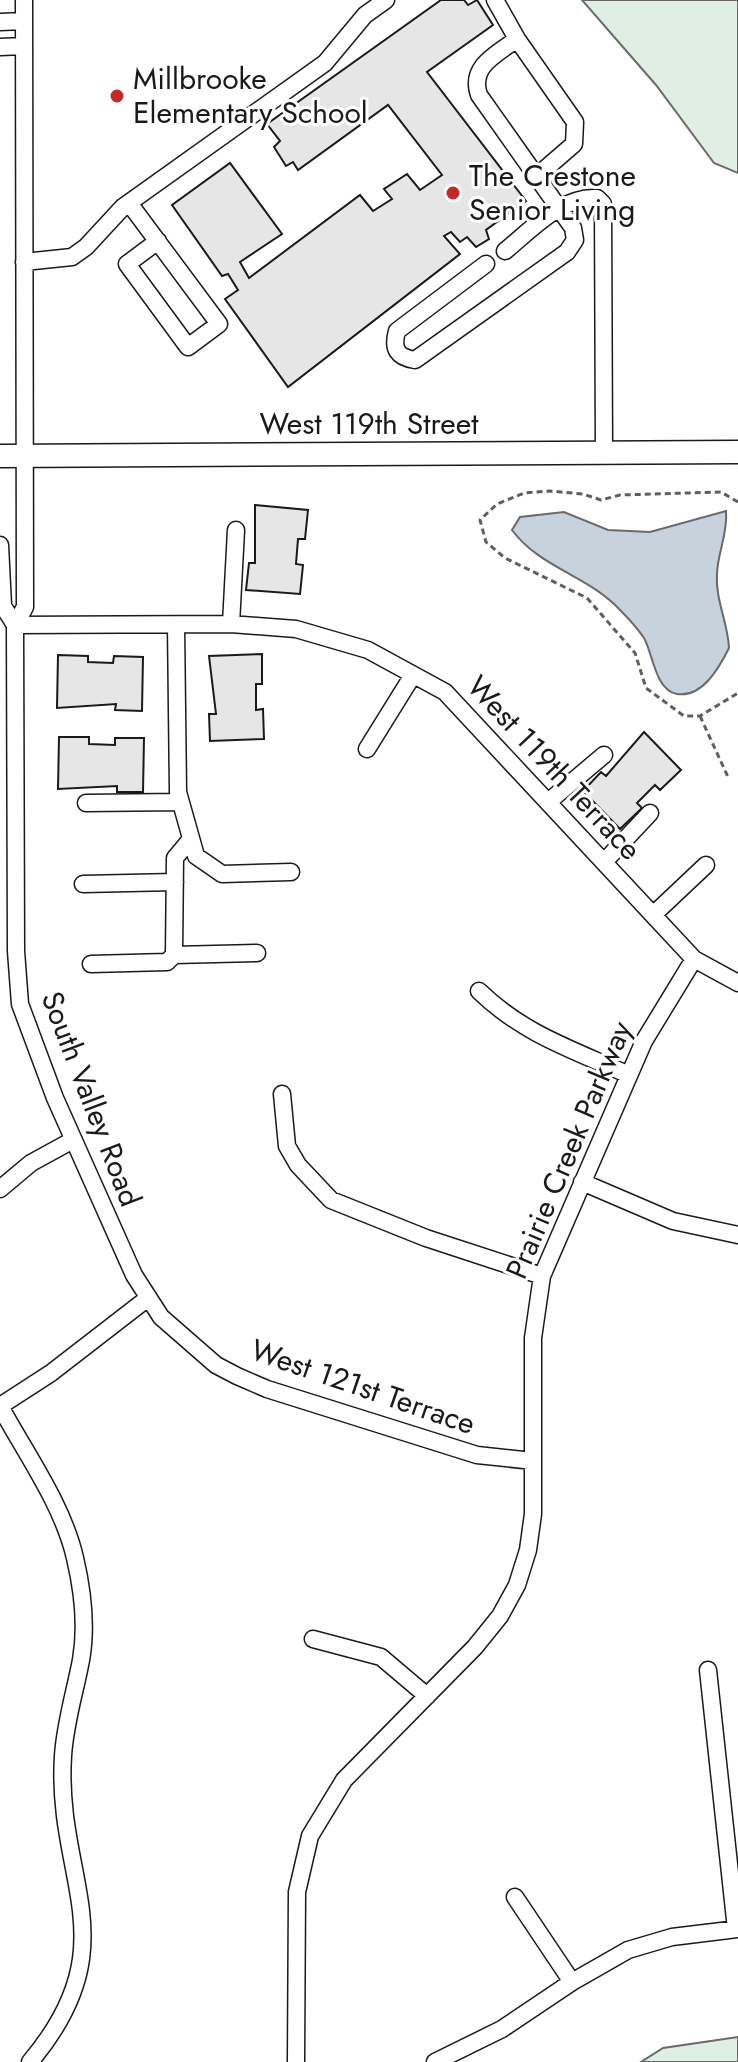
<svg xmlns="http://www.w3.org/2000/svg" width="738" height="2062" font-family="Jost,sans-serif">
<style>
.green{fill:#e0efe3;stroke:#6a6a6a;stroke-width:2}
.water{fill:#c6d2dc;stroke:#6a6a6a;stroke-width:2}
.building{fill:#e6e6e6;stroke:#1a1a1a;stroke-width:2}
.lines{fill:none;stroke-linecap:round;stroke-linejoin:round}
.minor-casing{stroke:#1a1a1a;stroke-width:19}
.major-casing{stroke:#1a1a1a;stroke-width:25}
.path{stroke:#5f5f5f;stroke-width:3;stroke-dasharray:6 4;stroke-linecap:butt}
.minor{stroke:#fff;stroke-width:16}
.major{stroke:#fff;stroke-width:22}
.poi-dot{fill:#c62828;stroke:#fff;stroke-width:3}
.labels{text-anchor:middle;stroke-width:6;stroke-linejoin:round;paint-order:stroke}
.poi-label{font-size:30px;fill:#1a1a1a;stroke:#fff;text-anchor:start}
.street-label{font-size:30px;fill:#1a1a1a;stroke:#fff}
</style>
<rect width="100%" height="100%" fill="#fff"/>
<!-- green -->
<path class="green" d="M 582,0 L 738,0 L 738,173 L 714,163 L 656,85 Z
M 738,2037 L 738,2062 L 641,2062 L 663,2048 Z"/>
<!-- water -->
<path class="water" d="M 726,511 C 728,533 718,552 717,573 C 715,600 728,622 729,648 C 720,666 703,698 677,694 C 655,690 653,654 644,638 C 638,629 628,618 620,610 C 589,576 540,568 512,530 L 520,517 L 564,512 L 608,530 L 650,532 Z"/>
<!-- building -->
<path class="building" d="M 441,0 L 464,0 L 468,5 L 477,0 L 493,25 L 427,72 L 526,201 L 486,230 L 489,239 L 476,247 L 467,237 L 460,242 L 451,232 L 444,236 L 460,254 L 288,387 L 225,299 L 238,290 L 228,274 L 222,276 L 172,205 L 230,163 L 282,234 L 240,262 L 249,278 L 360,195 L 373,211 L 392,199 L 384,189 L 407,174 L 420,190 L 442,175 L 388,105 L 298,170 L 293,162 L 286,166 L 274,147 L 280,141 L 267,124 Z
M 255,505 L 308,510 L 305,539 L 298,539 L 296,564 L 303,565 L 300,594 L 246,590 L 249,563 L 255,563 Z
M 262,654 L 262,684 L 256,684 L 256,710 L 263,709 L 264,739 L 210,741 L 209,714 L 216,714 L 209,656 Z
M 58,655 L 88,656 L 88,662 L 113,663 L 114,656 L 143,657 L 142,711 L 115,710 L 116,704 L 57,708 Z
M 644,732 L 681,770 L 660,790 L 655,785 L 637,803 L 642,808 L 620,829 L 583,791 L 601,772 L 606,776 Z
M 59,737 L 89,737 L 89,744 L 115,745 L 115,738 L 144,738 L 143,792 L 117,792 L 117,786 L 58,789 Z"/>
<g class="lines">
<!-- minor casing -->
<g class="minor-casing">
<path id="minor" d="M 24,0 L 25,607 L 15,625 L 16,951 L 20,1004 L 55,1098 L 134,1275 L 161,1317 L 216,1365 L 237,1376 L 267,1389 L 477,1455 L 533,1461
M 495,0 L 517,39
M 0,22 L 24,21
M 0,47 L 24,46
M 129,203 L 219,324 L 188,347 L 127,264 L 158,241
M 505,251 C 531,230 561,196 597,198 L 603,204 L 604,453
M 24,262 L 72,257 L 86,247 L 123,207 L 325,63 L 365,15 L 386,0
M 486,264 L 397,331 C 392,349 397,357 415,360 L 567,252 L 575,240 L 573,228 L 479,95 C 469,66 497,54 517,39 L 575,122 L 574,144 L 537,176
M 0,545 L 3,606 L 15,625
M 231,624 L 236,530
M 15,625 L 231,624 L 296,629 L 368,650 L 445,692 L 694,959 L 738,983
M 176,625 L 178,792 L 196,856 L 222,874 L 291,872
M 367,749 L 413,675
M 548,802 L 604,755
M 86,803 L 180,802
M 604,862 L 650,813
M 83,884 L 175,882
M 653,915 L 706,865
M 174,955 L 175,858 L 190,840
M 91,964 L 167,962 L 174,955 L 257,953
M 479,991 C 523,1034 574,1050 629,1075
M 282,1094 L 287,1146 L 298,1165 L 331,1200 L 426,1238 L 542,1276
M 582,1182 L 673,1221 L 738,1235
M 0,1189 L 31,1163 L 73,1140
M 0,1406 C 26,1454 63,1505 75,1558 C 83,1592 87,1626 81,1660 C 75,1692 65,1723 63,1756 C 55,1880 130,1943 30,2062
M 0,1406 L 51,1373 L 148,1298
M 313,1639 L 381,1657 L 427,1696
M 708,1670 L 736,1929
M 515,1897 L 572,1982
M 296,2062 L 297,1892 L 310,1836 L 344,1780 L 475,1647 L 500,1616 L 517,1585 L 528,1550 L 533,1514 L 533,1338 L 542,1276 L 644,1041 L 694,959
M 435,2062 L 502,2029 L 572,1982 L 628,1950 L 672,1937 L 738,1929"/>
</g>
<!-- major casing -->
<g class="major-casing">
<path id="major" d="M 0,456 L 738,452"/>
</g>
<!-- path -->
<path class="path" d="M 738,502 L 721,492 L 620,495 L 601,500 L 583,494 L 550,491 L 524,493 L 497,504 L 480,520 L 486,542 L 505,558 L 587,598 L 635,653 L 646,688 L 684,716 L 700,716 L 738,693
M 700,716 L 728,777"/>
<!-- minor -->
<use href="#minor" class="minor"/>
<!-- major -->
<use href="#major" class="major"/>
</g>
<!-- markers -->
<g class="poi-dot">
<circle cx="117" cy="96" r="8"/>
<circle cx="453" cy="193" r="8"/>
</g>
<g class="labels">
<!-- poi labels -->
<g class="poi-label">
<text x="133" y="89">Millbrooke<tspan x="133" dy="34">Elementary School</tspan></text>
<text x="469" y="186">The Crestone<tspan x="469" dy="34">Senior Living</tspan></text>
</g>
<!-- street labels -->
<g class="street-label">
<text x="369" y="434">West 119th Street</text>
<text transform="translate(554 768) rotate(47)" y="10">West 119th Terrace</text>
<text transform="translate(91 1099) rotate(69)" y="10">South Valley Road</text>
<text transform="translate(569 1150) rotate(-67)" y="10">Prairie Creek Parkway</text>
<text transform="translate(363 1387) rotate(19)" y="10">West 121st Terrace</text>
</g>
</g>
</svg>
